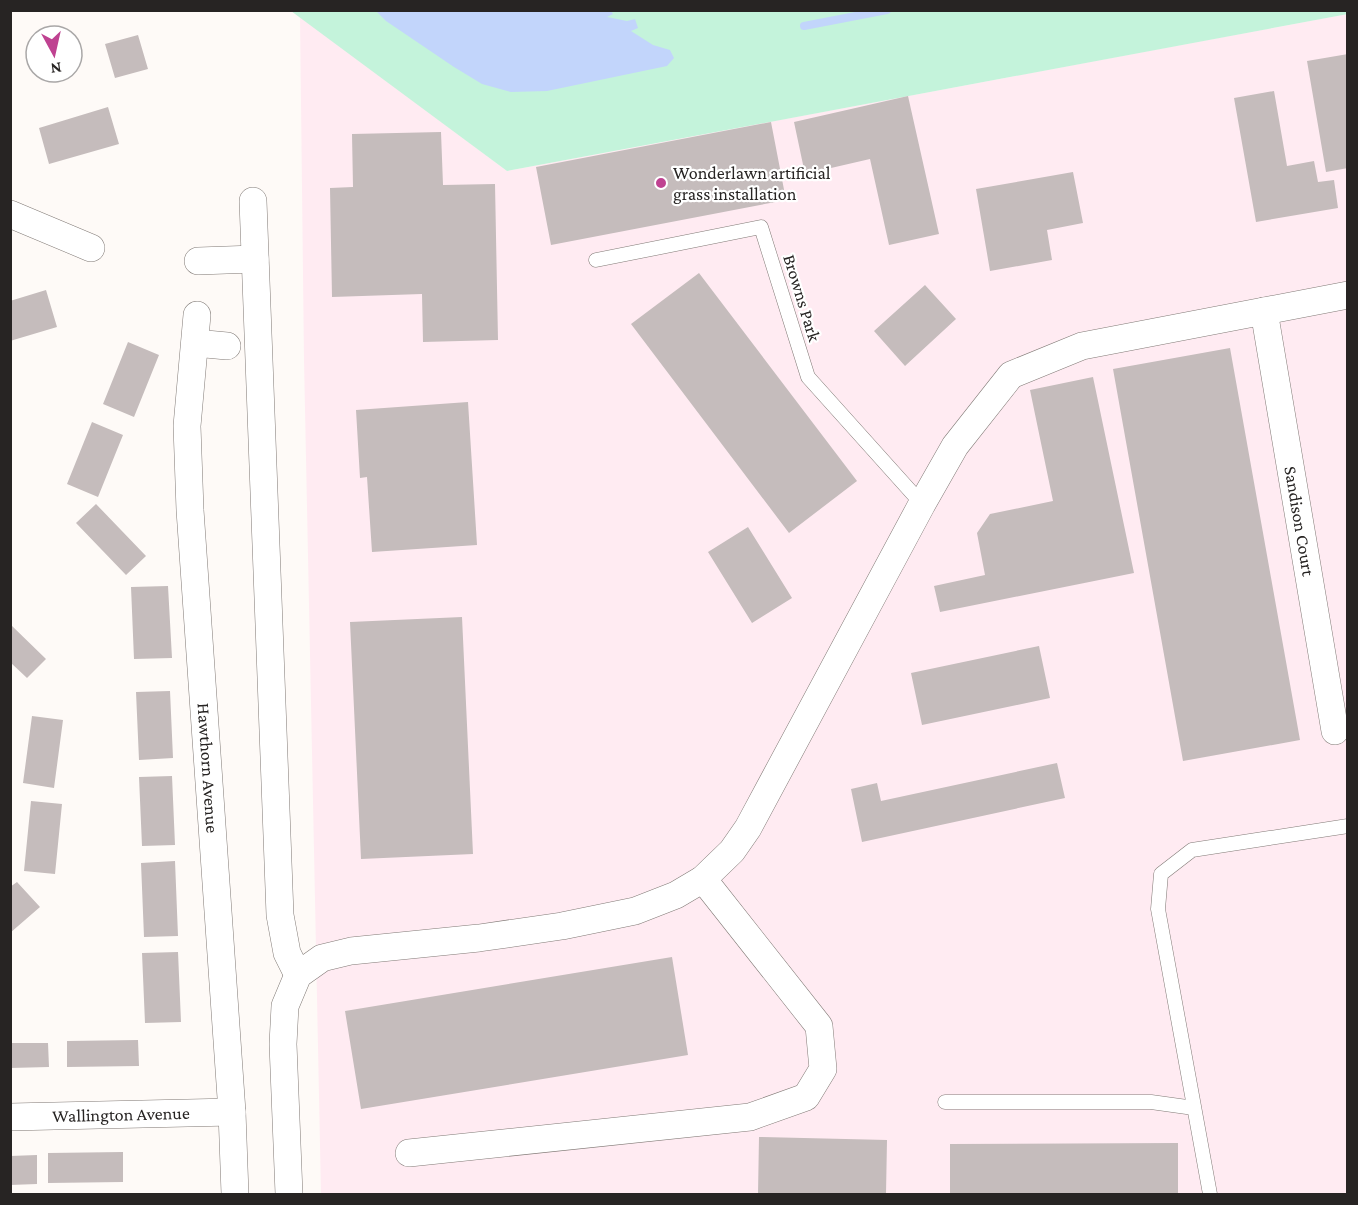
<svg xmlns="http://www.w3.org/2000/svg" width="1358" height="1205" font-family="'Crimson Pro',serif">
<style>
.industrial{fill:#ffebf2}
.green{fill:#c4f3db}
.water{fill:#c2d5fb}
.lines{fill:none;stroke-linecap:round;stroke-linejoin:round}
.stream{stroke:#c2d5fb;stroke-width:8}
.building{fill:#c5bcbc}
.lane-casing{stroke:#817a76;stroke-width:15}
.street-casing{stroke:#817a76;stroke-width:28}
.lane{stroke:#fff;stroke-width:14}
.street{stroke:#fff;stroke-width:27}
.poi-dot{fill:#bf4291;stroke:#fff;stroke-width:2}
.labels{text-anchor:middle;stroke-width:4.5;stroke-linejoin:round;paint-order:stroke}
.poi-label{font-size:18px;fill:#272423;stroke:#fff;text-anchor:start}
.street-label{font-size:18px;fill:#272423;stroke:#fff}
</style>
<rect width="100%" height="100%" fill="#fefaf7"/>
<!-- industrial -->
<path class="industrial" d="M 1347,14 L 1347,1194 L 321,1194 L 304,360 L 300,16 L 507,171 Z"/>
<!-- green -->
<path class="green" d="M 1347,10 L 1348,14 L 507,171 L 291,11 Z"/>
<!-- water -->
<path class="water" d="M 376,11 L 611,11 L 613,14 L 607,17 L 627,21 L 635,19 L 638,28 L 631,31 L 653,45 L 670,50 L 674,58 L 667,66 L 547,91 L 511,92 L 482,84 L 454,67 L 386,21 Z"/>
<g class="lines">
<!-- stream -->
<path class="stream" d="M 804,26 L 887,10"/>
</g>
<!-- building -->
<path class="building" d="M 138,35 L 148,69 L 115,78 L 105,44 Z
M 1348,54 L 1348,168 L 1326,172 L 1307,61 Z
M 1274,91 L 1287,166 L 1314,161 L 1318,182 L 1334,180 L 1338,208 L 1256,222 L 1234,98 Z
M 908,96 L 939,234 L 889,245 L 870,159 L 805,174 L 794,122 Z
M 108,107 L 119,144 L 49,164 L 39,128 Z
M 771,122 L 786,200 L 551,245 L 536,167 Z
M 441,132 L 443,185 L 495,184 L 498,340 L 423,342 L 422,294 L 332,297 L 330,188 L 353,187 L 352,134 Z
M 1073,172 L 1083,223 L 1047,230 L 1052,260 L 990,271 L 976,189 Z
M 699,273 L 857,481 L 789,533 L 631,324 Z
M 925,285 L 956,319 L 905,366 L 874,331 Z
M 46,290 L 57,327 L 10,341 L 10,301 Z
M 128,342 L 159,355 L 134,417 L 103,404 Z
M 1230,348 L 1300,740 L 1183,761 L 1113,369 Z
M 1093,377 L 1134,573 L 940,612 L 934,586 L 985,575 L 977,533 L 990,514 L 1053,501 L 1030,390 Z
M 468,402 L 477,545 L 372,552 L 367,477 L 360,478 L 356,410 Z
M 92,422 L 123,435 L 98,497 L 67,484 Z
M 96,504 L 146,556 L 126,575 L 76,523 Z
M 748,527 L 792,598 L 752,623 L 708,552 Z
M 168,586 L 172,658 L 134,659 L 131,587 Z
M 462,617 L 473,854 L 361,859 L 350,622 Z
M 10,624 L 46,659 L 27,678 L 10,662 Z
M 1039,646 L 1050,698 L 922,725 L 911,673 Z
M 170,691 L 173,758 L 139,760 L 136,692 Z
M 32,716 L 63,720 L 54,788 L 23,783 Z
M 1057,763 L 1065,798 L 862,842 L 851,789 L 877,783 L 881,801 Z
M 172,776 L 175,845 L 142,846 L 139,777 Z
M 31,801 L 62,804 L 55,874 L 24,871 Z
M 175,861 L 178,936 L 144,937 L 141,863 Z
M 17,882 L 40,907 L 10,933 L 10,887 Z
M 178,952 L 181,1022 L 145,1023 L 142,953 Z
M 672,957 L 688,1055 L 361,1109 L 345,1011 Z
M 138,1040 L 139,1066 L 67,1067 L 67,1041 Z
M 10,1043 L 48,1043 L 49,1067 L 10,1068 Z
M 759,1137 L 887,1140 L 886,1194 L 758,1194 Z
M 1178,1143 L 1178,1194 L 950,1194 L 950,1144 Z
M 123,1152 L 123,1182 L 48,1183 L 48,1153 Z
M 37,1155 L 37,1184 L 10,1185 L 10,1156 Z"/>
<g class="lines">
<!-- lane casing -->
<g class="lane-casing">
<path id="lane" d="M 596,260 L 761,227 L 808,377 L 922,504
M 945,1102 L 1151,1102 L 1194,1108
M 1210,1194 L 1158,909 L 1161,874 L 1192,850 L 1348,826"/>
</g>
<!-- street casing -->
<g class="street-casing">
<g id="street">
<path d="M 253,201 L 280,915 L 287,953 L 298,975"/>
<path d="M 10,214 L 91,248"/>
<path d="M 198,261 L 255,259"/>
<path id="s1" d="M 1264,311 L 1335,731"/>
<path id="s2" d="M 197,315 L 187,426 L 190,510 L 232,1112 L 235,1194"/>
<path d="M 195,343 L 227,346"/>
<path id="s3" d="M 10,1117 L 232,1112"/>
<path d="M 409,1153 L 750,1117 L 806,1097 L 823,1069 L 819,1026 L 703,879"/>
<path d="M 289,1194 L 283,1044 L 285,1006 L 298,975 L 322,958 L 351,951 L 479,938 L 562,926 L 635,911 L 676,895 L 703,879 L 732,851 L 748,828 L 922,504 L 955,446 L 1011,375 L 1082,346 L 1348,295"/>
</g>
</g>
<!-- lane -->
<use href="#lane" class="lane"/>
<!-- street -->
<use href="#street" class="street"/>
</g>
<!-- markers -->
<circle class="poi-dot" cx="661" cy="183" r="6"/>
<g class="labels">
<!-- poi labels -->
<g class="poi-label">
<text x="673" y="179">Wonderlawn artificial<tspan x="673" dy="21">grass installation</tspan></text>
</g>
<!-- street labels -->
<g class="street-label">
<text transform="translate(802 298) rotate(73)" y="6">Browns Park</text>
<text dy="6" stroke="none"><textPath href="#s1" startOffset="213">Sandison Court</textPath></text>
<text dy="6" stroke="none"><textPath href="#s2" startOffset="454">Hawthorn Avenue</textPath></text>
<text dy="6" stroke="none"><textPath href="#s3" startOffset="111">Wallington Avenue</textPath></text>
</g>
</g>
<!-- border -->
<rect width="1358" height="1205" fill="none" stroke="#272423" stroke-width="24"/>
<!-- north arrow -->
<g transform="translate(54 54) rotate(172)"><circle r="28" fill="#ffffff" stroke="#a9a7a7" stroke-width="1.5"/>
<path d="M0-4.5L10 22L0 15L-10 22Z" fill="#bf4291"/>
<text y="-9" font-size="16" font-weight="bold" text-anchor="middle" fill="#272423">N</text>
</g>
</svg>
